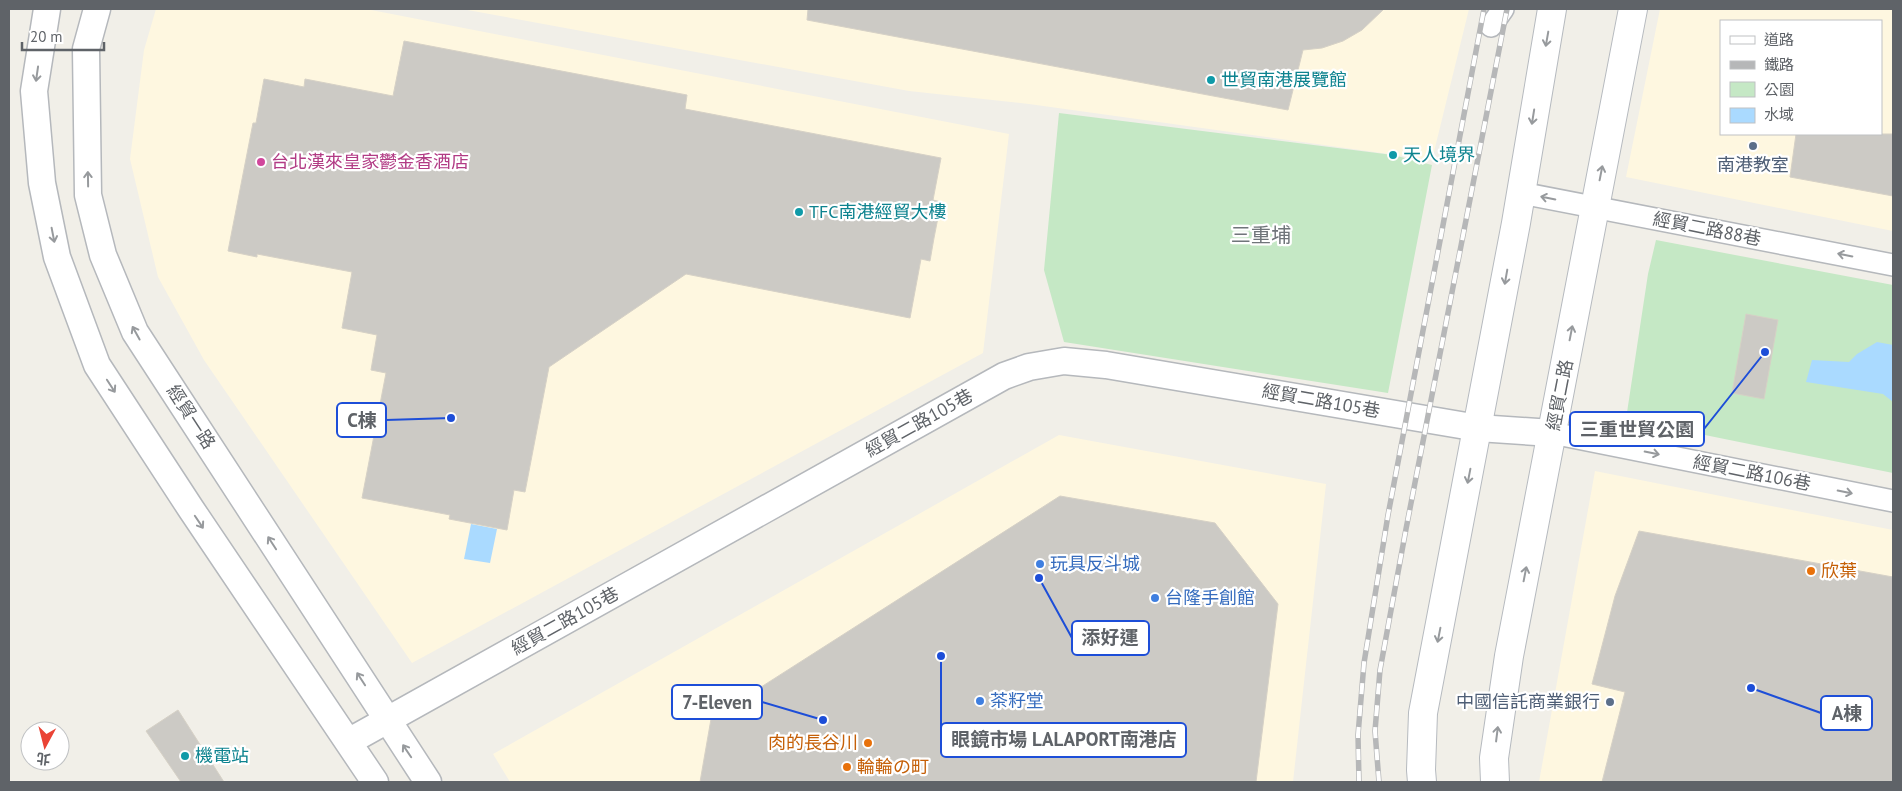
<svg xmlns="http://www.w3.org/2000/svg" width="1902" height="791" font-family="'PT Sans','Noto Sans TC','Noto Sans JP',sans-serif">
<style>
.commercial{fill:#fef7e0;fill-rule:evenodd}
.green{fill:#c5e8c5}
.water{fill:#aadaff}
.building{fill:#cccac5;stroke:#d6d1c6}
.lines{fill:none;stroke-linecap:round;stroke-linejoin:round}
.minor-casing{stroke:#b5b8bc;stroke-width:24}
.tertiary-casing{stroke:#b5b8bc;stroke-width:29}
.secondary-casing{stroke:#b6babf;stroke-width:30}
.minor{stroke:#fff;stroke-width:21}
.tertiary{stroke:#fff;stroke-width:26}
.secondary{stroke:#fff;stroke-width:28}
.rail-casing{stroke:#b6b7b8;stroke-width:5.5}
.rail{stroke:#fff;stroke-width:4;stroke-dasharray:11;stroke-linecap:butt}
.oneway{stroke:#979a9d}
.culture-dot{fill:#0f9aa8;stroke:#fff;stroke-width:2}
.service-dot{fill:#5c6f8a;stroke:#fff;stroke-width:2}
.hotel-dot{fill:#d1479c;stroke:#fff;stroke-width:2}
.shop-dot{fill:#3f7fe0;stroke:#fff;stroke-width:2}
.food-dot{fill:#e8710a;stroke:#fff;stroke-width:2}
.labels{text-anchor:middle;stroke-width:4.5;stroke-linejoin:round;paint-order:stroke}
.culture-label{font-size:18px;fill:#0d838f;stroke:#fff;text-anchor:start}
.hotel-label{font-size:18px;fill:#b23c85;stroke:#fff;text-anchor:start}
.service-label{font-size:18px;fill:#4e5e75;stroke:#fff}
.street-label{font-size:18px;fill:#5f6368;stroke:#fff}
.shop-label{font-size:18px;fill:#366cbe;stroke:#fff;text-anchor:start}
.food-label{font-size:18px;fill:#c56008;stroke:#fff;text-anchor:start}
.quarter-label{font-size:20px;fill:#70757a;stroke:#fff}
.leader{fill:none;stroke:#1d4ed8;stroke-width:2}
.callout-dot{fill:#1d4ed8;stroke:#fff;stroke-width:2}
.callout{fill:#fff;stroke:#1d4ed8;stroke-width:2}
.callout-label{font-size:19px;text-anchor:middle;font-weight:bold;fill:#5f6368}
</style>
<rect width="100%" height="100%" fill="#f1efe8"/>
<!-- commercial -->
<path class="commercial" d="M 156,9 L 366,9 L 1009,134 L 983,353 L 412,663 L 204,360 L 158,277 L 130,159 L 144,50 Z
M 462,9 L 1469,9 L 1432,160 L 1029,104 L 909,91 Z
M 1660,9 L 1893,9 L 1893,231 L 1626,177 ZM 1721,21 L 1881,21 L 1881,134 L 1721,134 Z
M 1059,435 L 1326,484 L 1293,782 L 510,782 L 493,754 Z
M 1595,471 L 1893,530 L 1893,782 L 1539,782 Z"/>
<!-- green -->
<path class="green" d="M 1059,113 L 1393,155 L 1432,165 L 1388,393 L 1064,342 L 1044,270 Z
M 1656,240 L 1893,285 L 1893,473 L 1626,419 L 1648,274 Z"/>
<!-- water -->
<path class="water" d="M 1877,342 L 1893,345 L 1893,402 L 1883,394 L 1806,382 L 1812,360 L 1849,362 L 1857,354 Z
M 471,524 L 497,529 L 490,563 L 464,559 Z"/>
<!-- building -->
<path class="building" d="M 808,9 L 1384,9 L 1362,30 L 1343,41 L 1322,48 L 1303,50 L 1288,110 L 807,20 Z
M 404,41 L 687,95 L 685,109 L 941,158 L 933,200 L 941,202 L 934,238 L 930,261 L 921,259 L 910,318 L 686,274 L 549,367 L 525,492 L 514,490 L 507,530 L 449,519 L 450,515 L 362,498 L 386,373 L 371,370 L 377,335 L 342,328 L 352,272 L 257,254 L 257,257 L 228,251 L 253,123 L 256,123 L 264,79 L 304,87 L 305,79 L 393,96 Z
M 1796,134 L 1893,134 L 1893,196 L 1790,177 Z
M 1746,314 L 1778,320 L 1764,399 L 1732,393 Z
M 1060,496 L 1215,523 L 1278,604 L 1256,782 L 700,782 L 711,719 Z
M 1639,531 L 1893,577 L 1893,782 L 1602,782 L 1625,692 L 1592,684 L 1615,596 Z
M 178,710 L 224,782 L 181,782 L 146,731 Z"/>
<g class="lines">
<!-- minor casing -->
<g class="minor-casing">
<path id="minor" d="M 1491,26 L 1503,9
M 1521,193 L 1893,265
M 1552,433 L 1893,501"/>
</g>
<!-- tertiary casing -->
<g class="tertiary-casing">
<path id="tertiary" d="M 47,9 L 34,91 L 42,183 L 57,257 L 97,365 L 191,509 L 375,782
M 97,9 L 86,49 L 88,195 L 103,255 L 135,332 L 428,782
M 348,742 L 1004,376 L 1029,367 L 1064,361 L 1106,365 L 1478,428 L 1552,433"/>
</g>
<!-- secondary casing -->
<g class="secondary-casing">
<path id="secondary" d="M 1422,782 L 1421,770 L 1423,713 L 1516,223 L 1552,9
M 1495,782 L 1494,758 L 1509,656 L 1633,9"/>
</g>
<!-- minor -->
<use href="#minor" class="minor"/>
<!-- tertiary -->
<use href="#tertiary" class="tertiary"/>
<!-- secondary -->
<use href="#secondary" class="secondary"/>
<!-- rail casing -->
<g class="rail-casing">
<path id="rail" d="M 1359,782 L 1358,735 L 1364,663 L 1388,515 L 1484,9
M 1379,782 L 1375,731 L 1380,670 L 1406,529 L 1507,9"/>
</g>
<!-- rail -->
<use href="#rail" class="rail"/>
</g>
<!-- one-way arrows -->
<defs><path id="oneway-shaft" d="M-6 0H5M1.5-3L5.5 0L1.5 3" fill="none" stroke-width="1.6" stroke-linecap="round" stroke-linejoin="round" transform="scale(1.25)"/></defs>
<g class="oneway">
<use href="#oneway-shaft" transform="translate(1547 39) rotate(100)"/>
<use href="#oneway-shaft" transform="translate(37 74) rotate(98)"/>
<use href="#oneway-shaft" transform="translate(1533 117) rotate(99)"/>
<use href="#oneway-shaft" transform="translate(1601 173) rotate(-79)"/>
<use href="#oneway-shaft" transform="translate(88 179) rotate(-91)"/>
<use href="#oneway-shaft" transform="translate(1548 198) rotate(-169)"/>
<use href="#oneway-shaft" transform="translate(53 235) rotate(79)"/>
<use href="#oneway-shaft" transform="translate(1845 255) rotate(-169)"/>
<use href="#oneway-shaft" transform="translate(1506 277) rotate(100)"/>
<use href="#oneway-shaft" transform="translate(136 333) rotate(-119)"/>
<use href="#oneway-shaft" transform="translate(1571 333) rotate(-79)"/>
<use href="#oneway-shaft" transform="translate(111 386) rotate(57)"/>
<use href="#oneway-shaft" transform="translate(1652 453) rotate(11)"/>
<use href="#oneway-shaft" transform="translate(1469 476) rotate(101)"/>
<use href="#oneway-shaft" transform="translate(1845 492) rotate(11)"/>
<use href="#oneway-shaft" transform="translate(199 522) rotate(56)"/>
<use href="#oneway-shaft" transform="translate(272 543) rotate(-123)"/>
<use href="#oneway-shaft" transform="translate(1525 574) rotate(-79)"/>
<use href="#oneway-shaft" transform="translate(1439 635) rotate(101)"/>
<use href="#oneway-shaft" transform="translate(361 679) rotate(-123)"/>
<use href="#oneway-shaft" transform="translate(1497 734) rotate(-83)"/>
<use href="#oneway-shaft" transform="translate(407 751) rotate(-124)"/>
</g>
<!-- markers -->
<g class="culture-dot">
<circle cx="1211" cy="80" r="5"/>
<circle cx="1393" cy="155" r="5"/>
<circle cx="799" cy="212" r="5"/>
<circle cx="185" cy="756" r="5"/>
</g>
<g class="service-dot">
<circle cx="1753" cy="146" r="5"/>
<circle cx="1610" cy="702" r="5"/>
</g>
<circle class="hotel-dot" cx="261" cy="162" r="5"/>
<g class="shop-dot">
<circle cx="1040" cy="564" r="5"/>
<circle cx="1155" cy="598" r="5"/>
<circle cx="980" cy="701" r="5"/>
</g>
<g class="food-dot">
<circle cx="1811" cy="571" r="5"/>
<circle cx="868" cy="743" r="5"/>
<circle cx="847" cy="767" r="5"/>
</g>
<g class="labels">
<!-- culture labels -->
<g class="culture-label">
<text x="1221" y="86">世貿南港展覽館</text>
<text x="1403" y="161">天人境界</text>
<text x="809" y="218">TFC南港經貿大樓</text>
<text x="195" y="762">機電站</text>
</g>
<!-- hotel labels -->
<g class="hotel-label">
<text x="271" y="168">台北漢來皇家鬱金香酒店</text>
</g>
<!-- service labels -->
<g class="service-label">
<text x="1753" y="171">南港教室</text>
<text x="1600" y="708" text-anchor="end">中國信託商業銀行</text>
</g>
<!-- street labels -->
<g class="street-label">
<text transform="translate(1707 229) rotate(11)" y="6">經貿二路88巷</text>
<text transform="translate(1560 395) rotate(-79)" y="6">經貿二路</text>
<text transform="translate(1321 401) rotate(10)" y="6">經貿二路105巷</text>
<text transform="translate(191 417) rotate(57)" y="6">經貿一路</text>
<text transform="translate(919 423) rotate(-29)" y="6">經貿二路105巷</text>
<text transform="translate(1752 473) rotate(11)" y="6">經貿二路106巷</text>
<text transform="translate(565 621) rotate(-29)" y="6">經貿二路105巷</text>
</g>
<!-- shop labels -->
<g class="shop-label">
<text x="1050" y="570">玩具反斗城</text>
<text x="1165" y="604">台隆手創館</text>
<text x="990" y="707">茶籽堂</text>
</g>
<!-- food labels -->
<g class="food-label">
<text x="1821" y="577">欣葉</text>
<text x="858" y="749" text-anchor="end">肉的長谷川</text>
<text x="857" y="773">輪輪の町</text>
</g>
<!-- quarter labels -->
<g class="quarter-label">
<text x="1261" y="242">三重埔</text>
</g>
</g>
<!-- callouts -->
<path class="leader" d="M451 418L386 420M1765 352L1704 429M1039 578L1072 638M823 720L762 702M1751 688L1821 713M941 656L941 740"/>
<g class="callout-dot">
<circle cx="451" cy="418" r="5"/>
<circle cx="1765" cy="352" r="5"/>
<circle cx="1039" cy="578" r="5"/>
<circle cx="823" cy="720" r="5"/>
<circle cx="1751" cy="688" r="5"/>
<circle cx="941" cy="656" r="5"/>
</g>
<g class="callout">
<rect x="337" y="403" width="49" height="34" rx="5"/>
<rect x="1570" y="412" width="134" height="34" rx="5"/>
<rect x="1072" y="621" width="77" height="34" rx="5"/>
<rect x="672" y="685" width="90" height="34" rx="5"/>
<rect x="1821" y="696" width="51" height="34" rx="5"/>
<rect x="941" y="723" width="245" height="34" rx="5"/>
</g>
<g class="callout-label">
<text x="362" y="427">C棟</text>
<text x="1637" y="436">三重世貿公園</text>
<text x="1110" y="644">添好運</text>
<text x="717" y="709">7-Eleven</text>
<text x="1847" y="720">A棟</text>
<text x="1064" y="746">眼鏡市場 LALAPORT南港店</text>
</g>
<!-- border -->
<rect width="1902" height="791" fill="none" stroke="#5f6368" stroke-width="20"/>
<!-- legend -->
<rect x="1720" y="20" width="162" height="115" fill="#ffffff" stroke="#bfc1c3"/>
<rect x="1730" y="36" width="25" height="8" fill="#ffffff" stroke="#bfc1c3"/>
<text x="1764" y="45" font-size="15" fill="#5f6368">道路</text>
<rect x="1730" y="61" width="25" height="8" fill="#b6b7b8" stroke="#bfc1c3"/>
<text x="1764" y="70" font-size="15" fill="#5f6368">鐵路</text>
<rect x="1730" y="82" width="25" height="15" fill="#c5e8c5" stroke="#bfc1c3"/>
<text x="1764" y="95" font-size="15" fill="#5f6368">公園</text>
<rect x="1730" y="108" width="25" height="15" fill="#aadaff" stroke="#bfc1c3"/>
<text x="1764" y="120" font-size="15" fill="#5f6368">水域</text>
<!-- north arrow -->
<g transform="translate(45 746) rotate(187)"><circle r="24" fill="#ffffff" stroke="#bfc1c3"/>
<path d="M0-4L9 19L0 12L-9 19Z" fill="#ea4335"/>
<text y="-8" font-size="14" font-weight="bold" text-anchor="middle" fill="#5f6368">北</text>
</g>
<!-- scale -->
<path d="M22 42v8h82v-8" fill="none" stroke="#5f6368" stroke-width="2.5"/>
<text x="30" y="42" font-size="15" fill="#5f6368" stroke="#ffffff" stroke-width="4" paint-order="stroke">20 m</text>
</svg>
